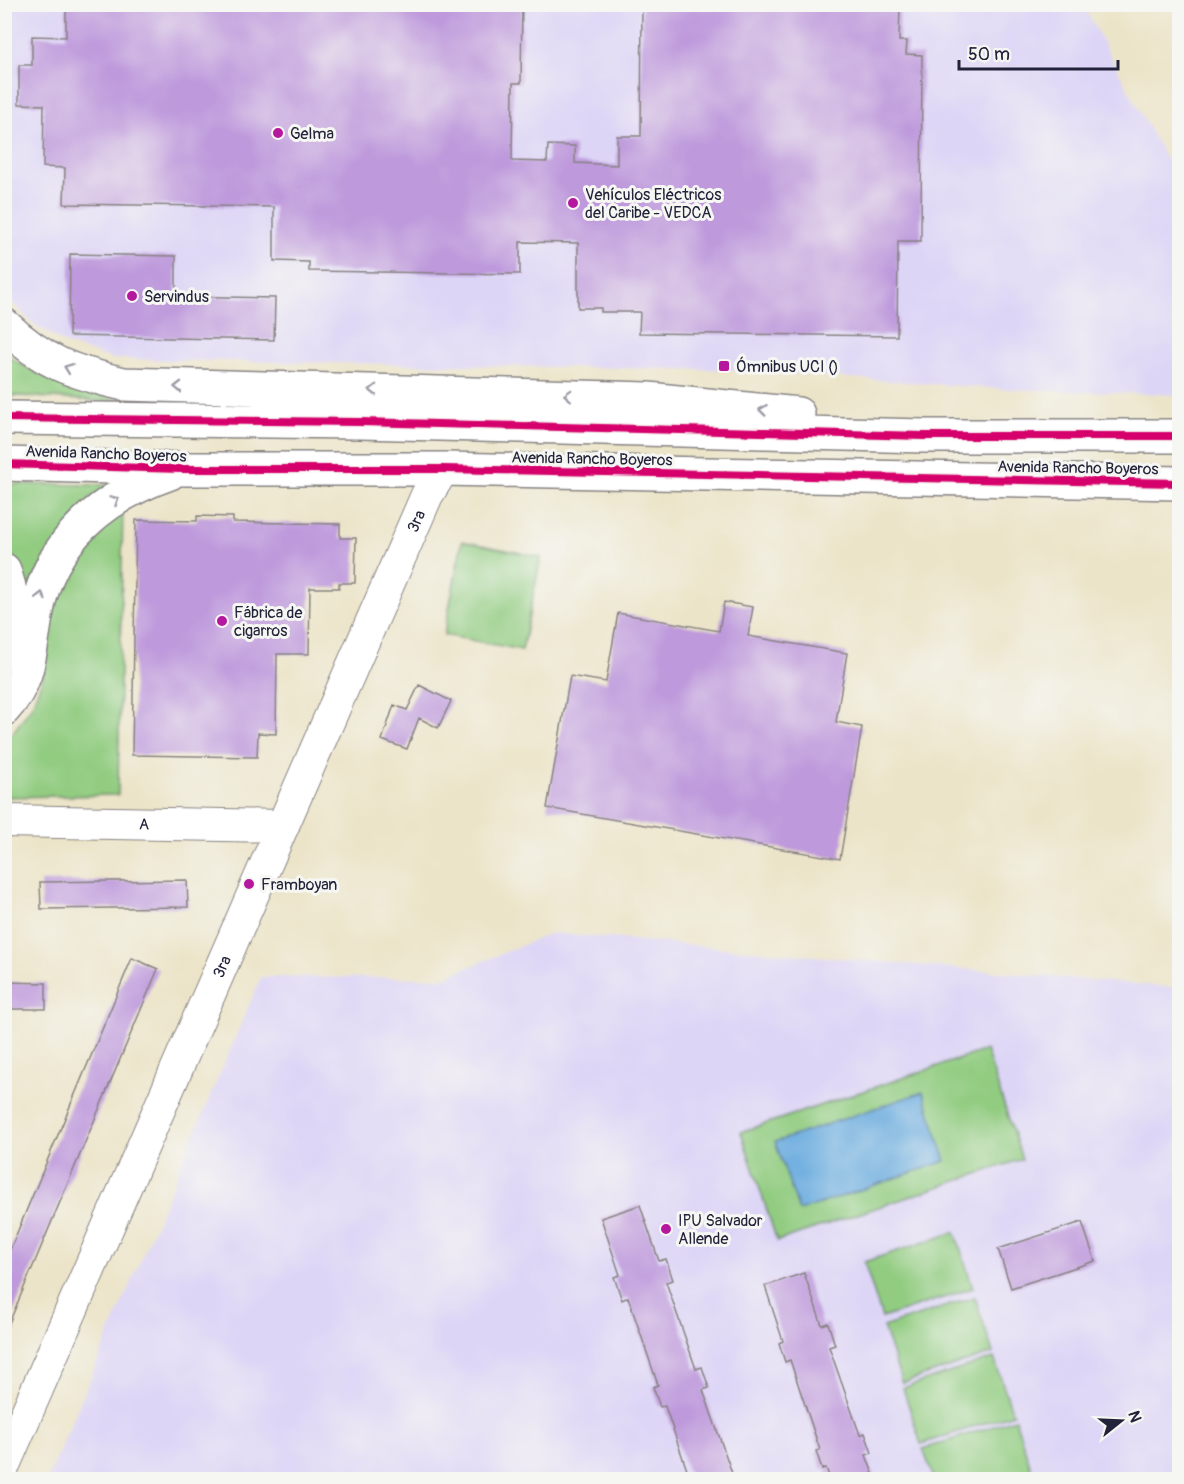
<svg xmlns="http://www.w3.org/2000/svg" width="1184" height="1484" font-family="Pangolin,sans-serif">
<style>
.built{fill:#ddd5f6}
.green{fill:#92cc81;stroke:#5a775e;stroke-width:1.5}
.water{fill:#6bacdf;stroke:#46678d;stroke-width:1.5}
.building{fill:#be99dc}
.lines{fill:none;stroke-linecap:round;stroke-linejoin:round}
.minor-casing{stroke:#878382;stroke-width:34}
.highway-casing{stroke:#878382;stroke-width:36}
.minor{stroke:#fff;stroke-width:32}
.highway{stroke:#fff;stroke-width:33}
.cycleway-casing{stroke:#f6f6f2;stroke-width:11}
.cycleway{stroke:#d6006c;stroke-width:8}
.oneway{stroke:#9c9ca7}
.poi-dot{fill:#b5179e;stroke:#f6f6f2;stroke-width:2}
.labels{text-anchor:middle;stroke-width:6;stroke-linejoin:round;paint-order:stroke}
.poi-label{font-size:16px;fill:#22223b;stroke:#f6f6f2;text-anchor:start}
.street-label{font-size:16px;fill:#22223b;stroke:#f6f6f2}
</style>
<rect width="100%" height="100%" fill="#f6f6f2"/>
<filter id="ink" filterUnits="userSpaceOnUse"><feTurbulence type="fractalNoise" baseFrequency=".0167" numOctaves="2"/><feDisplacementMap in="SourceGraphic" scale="12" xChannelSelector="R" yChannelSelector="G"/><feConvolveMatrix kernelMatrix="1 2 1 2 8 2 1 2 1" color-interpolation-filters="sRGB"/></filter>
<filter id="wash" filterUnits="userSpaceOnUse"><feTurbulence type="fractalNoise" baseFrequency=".008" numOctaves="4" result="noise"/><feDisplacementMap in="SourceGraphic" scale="24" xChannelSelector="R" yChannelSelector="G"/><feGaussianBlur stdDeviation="1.35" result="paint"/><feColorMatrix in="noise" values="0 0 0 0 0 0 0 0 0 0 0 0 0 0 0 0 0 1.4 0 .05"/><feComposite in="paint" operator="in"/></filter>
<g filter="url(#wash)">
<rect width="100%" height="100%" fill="#ece4c8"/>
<!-- built -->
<path class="built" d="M 4,5 L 1083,5 L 1179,184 L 1179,395 L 1003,389 L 738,370 L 113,359 L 66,344 L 31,322 L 5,295 Z
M 552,933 L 1179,988 L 1179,1479 L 47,1480 L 261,977 L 442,978 Z"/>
<!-- green -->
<path class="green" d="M 4,352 C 41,382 86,392 130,403 L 5,395 Z
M 4,484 L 108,485 L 86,502 L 24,594 L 19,569 L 5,542 Z
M 123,504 L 118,795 L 5,797 L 5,739 L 14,731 L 31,707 L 43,677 L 48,639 L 56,602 L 71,570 L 83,546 Z
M 462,541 L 541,557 L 522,650 L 444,635 Z
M 986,1050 L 1022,1159 L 777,1241 L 741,1132 Z
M 955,1232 L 973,1288 L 882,1318 L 864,1262 Z
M 975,1297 L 993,1353 L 902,1383 L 883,1327 Z
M 994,1358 L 1013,1414 L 921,1444 L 903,1388 Z
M 1015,1419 L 1033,1474 L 1017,1480 L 934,1479 L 923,1449 Z"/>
<!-- water -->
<path class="water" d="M 923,1092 L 946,1161 L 799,1211 L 775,1142 Z"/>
<g id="blocks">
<!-- building -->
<path class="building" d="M 66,4 L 522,4 L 521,83 L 513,83 L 512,161 L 547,162 L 548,145 L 575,146 L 575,163 L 617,165 L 617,136 L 641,136 L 642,4 L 900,4 L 899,41 L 907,41 L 906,54 L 922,55 L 921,241 L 898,241 L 897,336 L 639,333 L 640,312 L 601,312 L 601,308 L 578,308 L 578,243 L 520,242 L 520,274 L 309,271 L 309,262 L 274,261 L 274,207 L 64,204 L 65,168 L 43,167 L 44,105 L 19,104 L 19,65 L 32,65 L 32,36 L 66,37 Z
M 70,254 L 176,256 L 176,296 L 275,298 L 274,340 L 69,336 Z
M 197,516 L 233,517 L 233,522 L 340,524 L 340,538 L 356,538 L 355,583 L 339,583 L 339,588 L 310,588 L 309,654 L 277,654 L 276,734 L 258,733 L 257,757 L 132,755 L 136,520 L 197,521 Z
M 724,602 L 753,607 L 748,636 L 847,653 L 836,722 L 862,727 L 840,859 L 547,808 L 570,676 L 606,682 L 618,613 L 719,631 Z
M 419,685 L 451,701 L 438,728 L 419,718 L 407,749 L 382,740 L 394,705 L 407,710 Z
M 187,880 L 188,907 L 41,909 L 40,882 Z
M 132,958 L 158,969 L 4,1335 L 4,1264 Z
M 4,982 L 46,983 L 46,1009 L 4,1009 Z
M 640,1205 L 659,1261 L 666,1259 L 673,1280 L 666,1282 L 696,1369 L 702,1367 L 709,1388 L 703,1390 L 734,1479 L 690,1479 L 665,1406 L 660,1407 L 653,1387 L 658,1385 L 628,1297 L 622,1300 L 614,1277 L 620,1275 L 601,1218 Z
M 1082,1222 L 1095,1261 L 1011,1288 L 998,1249 Z
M 804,1273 L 822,1325 L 828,1323 L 835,1345 L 829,1347 L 860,1435 L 865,1433 L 872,1453 L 866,1455 L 875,1479 L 830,1479 L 826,1468 L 822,1469 L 816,1451 L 820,1450 L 790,1360 L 785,1362 L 779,1343 L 783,1341 L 765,1286 Z"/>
</g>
</g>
<g filter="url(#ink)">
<use href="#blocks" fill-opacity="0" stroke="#878382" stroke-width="1.5"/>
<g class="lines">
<!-- minor casing -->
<g class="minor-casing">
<g id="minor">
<path id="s1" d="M 4,821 L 283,826"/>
<path id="s2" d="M 4,1465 L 427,495 L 443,469"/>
</g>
</g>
<!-- highway casing -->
<g class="highway-casing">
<path id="highway" d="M 4,325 C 44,363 72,372 124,384 L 648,399 L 798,414
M 4,418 L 360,422 L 924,436 L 1180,436
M 4,464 L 182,469 L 443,469 L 1180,483
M 4,570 C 14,598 16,625 14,654
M 4,709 C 31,681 30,647 37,611 C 50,540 104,496 170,473"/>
</g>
<!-- minor -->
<use href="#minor" class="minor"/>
<!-- highway -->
<use href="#highway" class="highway"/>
<!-- cycleway casing -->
<g class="cycleway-casing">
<path id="cycleway" d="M 4,418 L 360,422 L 924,436 L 1180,436
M 4,464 L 182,469 L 443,469 L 1180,483"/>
</g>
<!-- cycleway -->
<use href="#cycleway" class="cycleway"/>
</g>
<!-- one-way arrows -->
<defs><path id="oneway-chevron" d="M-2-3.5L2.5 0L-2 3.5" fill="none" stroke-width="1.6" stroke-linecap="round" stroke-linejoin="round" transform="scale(1.5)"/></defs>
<g class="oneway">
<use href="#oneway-chevron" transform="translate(68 368) rotate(-159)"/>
<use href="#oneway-chevron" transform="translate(178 387) rotate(-179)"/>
<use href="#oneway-chevron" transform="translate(373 390) rotate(-179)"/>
<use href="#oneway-chevron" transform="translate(568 395) rotate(-178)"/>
<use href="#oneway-chevron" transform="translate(763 410) rotate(-173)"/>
<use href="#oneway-chevron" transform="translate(115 500) rotate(-34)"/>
<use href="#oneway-chevron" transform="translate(41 596) rotate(-77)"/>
</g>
</g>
<!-- markers -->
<g class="poi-dot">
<circle cx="278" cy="133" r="6"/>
<circle cx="573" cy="203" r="6"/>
<circle cx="132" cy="296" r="6"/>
<rect x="718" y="360" width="12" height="12" rx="3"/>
<circle cx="222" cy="621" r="6"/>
<circle cx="249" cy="884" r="6"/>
<circle cx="666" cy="1229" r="6"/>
</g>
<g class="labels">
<!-- poi labels -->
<g class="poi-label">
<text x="290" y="139">Gelma</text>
<text x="585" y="200">Vehículos Eléctricos<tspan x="585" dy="18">del Caribe - VEDCA</tspan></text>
<text x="144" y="302">Servindus</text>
<text x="736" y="372">Ómnibus UCI ()</text>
<text x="234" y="618">Fábrica de<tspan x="234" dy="18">cigarros</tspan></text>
<text x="261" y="890">Framboyan</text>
<text x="678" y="1226">IPU Salvador<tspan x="678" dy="18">Allende</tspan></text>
</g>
<!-- street labels -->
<g class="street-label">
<text transform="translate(106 453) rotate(2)" y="6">Avenida Rancho Boyeros</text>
<text transform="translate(592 458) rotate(1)" y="6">Avenida Rancho Boyeros</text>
<text transform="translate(1078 467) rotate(1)" y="6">Avenida Rancho Boyeros</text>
<text dy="6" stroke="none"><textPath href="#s2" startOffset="1030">3ra</textPath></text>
<text dy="6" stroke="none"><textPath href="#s1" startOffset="140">A</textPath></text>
<text dy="6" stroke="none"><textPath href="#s2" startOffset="544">3ra</textPath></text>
</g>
</g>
<!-- margin -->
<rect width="1184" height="1484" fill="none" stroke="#f6f6f2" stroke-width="24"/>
<!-- north arrow -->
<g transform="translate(1121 1421) rotate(72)" stroke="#f6f6f2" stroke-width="4.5" paint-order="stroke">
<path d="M0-4.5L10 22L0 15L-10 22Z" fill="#22223b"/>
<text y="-9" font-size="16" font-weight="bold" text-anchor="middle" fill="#22223b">N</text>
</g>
<!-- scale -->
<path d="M959 60v9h159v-9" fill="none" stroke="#22223b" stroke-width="3"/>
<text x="968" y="60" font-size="18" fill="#22223b" stroke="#f6f6f2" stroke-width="4.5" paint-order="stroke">50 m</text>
</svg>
